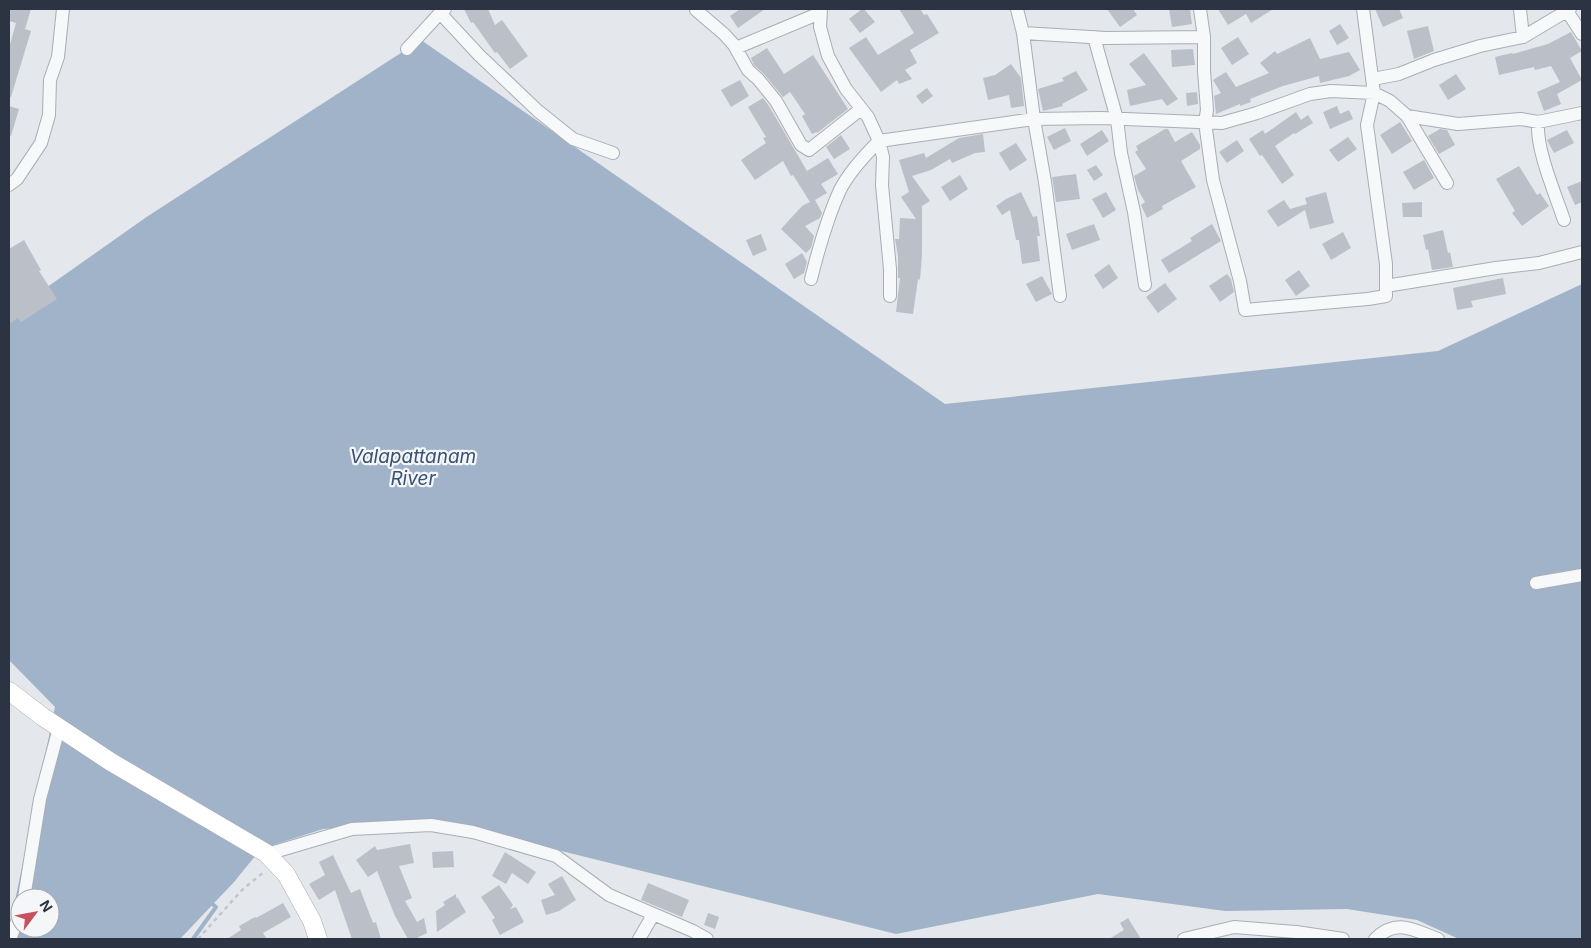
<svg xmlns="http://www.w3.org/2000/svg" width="1591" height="948" font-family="Inter,sans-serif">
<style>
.water{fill:#a1b3c9;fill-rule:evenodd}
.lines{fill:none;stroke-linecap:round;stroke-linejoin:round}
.stream{stroke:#a1b3c9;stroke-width:4}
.building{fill:#bbc0c8}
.street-casing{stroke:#a9aeb5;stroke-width:14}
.secondary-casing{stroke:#a9aeb5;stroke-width:19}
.path{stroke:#c2c5ca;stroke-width:2.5;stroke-dasharray:4 4;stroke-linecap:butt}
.street{stroke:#f7f8f9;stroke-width:12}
.secondary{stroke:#fff;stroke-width:18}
.labels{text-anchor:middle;stroke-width:4.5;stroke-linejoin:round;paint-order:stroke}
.water-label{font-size:19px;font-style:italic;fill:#385175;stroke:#f4f6f8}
</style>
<rect width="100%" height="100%" fill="#e4e7eb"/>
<!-- water -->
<path class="water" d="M 421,40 L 945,404 L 1438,351 L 1582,284 L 1582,939 L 1459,939 L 1417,920 L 1347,909 L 1225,911 L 1098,894 L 896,934 L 437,820 L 323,829 L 261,849 L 234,882 L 180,939 L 9,939 L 9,930 L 55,707 L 9,660 L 9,314 L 148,216 ZM 20,898 L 50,898 L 50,928 L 20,928 Z"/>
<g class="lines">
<!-- stream -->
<path class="stream" d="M 193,939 L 216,907 L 210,902"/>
</g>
<!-- building -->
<path class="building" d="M 9,9 L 31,9 L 25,29 L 31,31 L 11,97 L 9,97 L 9,48 L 16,23 L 9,21 Z
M 464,9 L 488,9 L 495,25 L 502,20 L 528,56 L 510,69 L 497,52 L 495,53 L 473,22 L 471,23 Z
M 740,9 L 765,9 L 738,28 L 730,16 Z
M 862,9 L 864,9 L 875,22 L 860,33 L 849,19 Z
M 899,9 L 920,9 L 924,15 L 927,14 L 939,33 L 910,50 L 917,63 L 905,70 L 912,79 L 899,84 L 897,80 L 881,92 L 849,48 L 866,37 L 878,55 L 914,33 Z
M 1107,9 L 1133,9 L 1137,15 L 1120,27 Z
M 1169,9 L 1190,9 L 1192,24 L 1172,27 Z
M 1218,9 L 1273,9 L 1251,23 L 1246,14 L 1228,25 Z
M 1375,9 L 1399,9 L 1403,18 L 1383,27 Z
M 1340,24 L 1349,38 L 1337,45 L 1329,31 Z
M 1428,26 L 1434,51 L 1414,59 L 1407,31 Z
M 1571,32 L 1582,51 L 1570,58 L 1582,80 L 1557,94 L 1561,104 L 1544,111 L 1537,92 L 1560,82 L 1551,66 L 1535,70 L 1534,67 L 1499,75 L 1495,57 L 1512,53 L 1513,54 L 1548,44 Z
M 1238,37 L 1249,54 L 1232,65 L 1221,48 Z
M 1310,38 L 1320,59 L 1349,52 L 1360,70 L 1349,76 L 1320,83 L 1319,76 L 1283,86 L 1250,99 L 1251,102 L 1240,106 L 1240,104 L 1216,114 L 1214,96 L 1221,93 L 1213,80 L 1226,72 L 1236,87 L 1269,73 L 1260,63 L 1275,51 L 1277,54 Z
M 767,48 L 784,74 L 813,55 L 848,109 L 817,133 L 817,132 L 812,134 L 802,116 L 805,114 L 790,92 L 783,97 L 764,74 L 754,65 L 751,58 Z
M 1193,49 L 1195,65 L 1172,67 L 1171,50 Z
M 1144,53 L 1178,99 L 1167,106 L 1162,99 L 1130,106 L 1127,90 L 1146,85 L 1129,64 Z
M 1011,64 L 1021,78 L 1024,106 L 1011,108 L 1009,95 L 988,100 L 983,78 L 995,75 Z
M 1076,71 L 1088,90 L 1062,104 L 1063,106 L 1043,111 L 1038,89 L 1064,81 L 1062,78 Z
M 1456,74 L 1466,89 L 1448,100 L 1439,85 Z
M 740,80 L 749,96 L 731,107 L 721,90 Z
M 927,88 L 933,96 L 922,104 L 916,96 Z
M 1197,92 L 1198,104 L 1187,106 L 1186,93 Z
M 763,98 L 769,106 L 807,171 L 828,158 L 838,174 L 821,184 L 827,193 L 815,200 L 822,213 L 820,218 L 805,226 L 814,236 L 811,248 L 806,253 L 781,229 L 802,206 L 810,202 L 793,175 L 791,176 L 783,161 L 755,180 L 741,160 L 766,143 L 763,138 L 766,137 L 748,107 Z
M 9,106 L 19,109 L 11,136 L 9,135 Z
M 1337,106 L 1340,114 L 1349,110 L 1353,119 L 1330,129 L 1323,112 Z
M 1296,112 L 1301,120 L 1308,115 L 1313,123 L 1295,134 L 1294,133 L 1275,146 L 1294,175 L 1282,184 L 1262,155 L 1260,156 L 1249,139 L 1263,130 L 1265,134 Z
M 1400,122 L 1412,141 L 1392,154 L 1380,135 Z
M 1065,128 L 1071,141 L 1054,150 L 1047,137 Z
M 1165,129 L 1168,129 L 1175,142 L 1192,132 L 1200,145 L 1200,149 L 1181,161 L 1196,187 L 1162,206 L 1163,209 L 1147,218 L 1141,205 L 1145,202 L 1138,190 L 1134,176 L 1146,169 L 1135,152 L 1138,150 L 1136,146 Z
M 1440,129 L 1447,130 L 1455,145 L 1439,154 L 1428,136 Z
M 1102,130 L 1109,141 L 1087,156 L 1080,144 Z
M 1567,130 L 1574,143 L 1554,153 L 1547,140 Z
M 983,134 L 985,152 L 975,153 L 952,163 L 950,159 L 931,170 L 912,176 L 930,201 L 922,206 L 922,255 L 920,280 L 918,279 L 913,314 L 896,312 L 900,278 L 898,278 L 898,256 L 895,239 L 899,239 L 900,218 L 916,219 L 901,197 L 909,192 L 899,160 L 924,153 L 926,158 L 959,138 Z
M 841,135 L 850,149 L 834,159 L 826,147 Z
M 1348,137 L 1357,149 L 1338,162 L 1329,150 Z
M 1237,140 L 1244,151 L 1227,163 L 1219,152 Z
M 1016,143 L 1027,160 L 1010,171 L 999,153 Z
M 1424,160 L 1434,178 L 1414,190 L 1403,172 Z
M 1096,165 L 1103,175 L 1094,181 L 1087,170 Z
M 1519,166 L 1537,195 L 1540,193 L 1549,206 L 1522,226 L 1512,213 L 1515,211 L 1496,179 Z
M 1076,174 L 1080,199 L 1056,202 L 1052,177 Z
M 960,175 L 968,189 L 950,201 L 941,187 Z
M 1582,181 L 1582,202 L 1575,205 L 1567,187 Z
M 1021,192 L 1033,217 L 1037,216 L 1040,236 L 1037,236 L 1040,261 L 1022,264 L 1019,240 L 1016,240 L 1010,210 L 1002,215 L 996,206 L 1006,199 Z
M 1106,192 L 1116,210 L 1103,218 L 1092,199 Z
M 1326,192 L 1334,223 L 1310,229 L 1305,210 L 1278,227 L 1267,211 L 1284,200 L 1290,209 L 1307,204 L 1305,198 Z
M 1422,202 L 1422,217 L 1403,217 L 1402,203 Z
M 1094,224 L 1100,240 L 1072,250 L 1066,234 Z
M 1212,224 L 1221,241 L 1169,273 L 1161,260 L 1192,241 L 1190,238 Z
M 1443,230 L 1448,253 L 1450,252 L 1453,267 L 1432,270 L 1428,249 L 1426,250 L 1423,235 Z
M 1343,232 L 1351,248 L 1331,260 L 1322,244 Z
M 761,234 L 767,250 L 753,256 L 746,240 Z
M 24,240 L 41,270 L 39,271 L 57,299 L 21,322 L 18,318 L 9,324 L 9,249 Z
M 802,253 L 807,262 L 804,273 L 794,279 L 785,264 Z
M 1109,264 L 1118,278 L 1103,289 L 1094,275 Z
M 1299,270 L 1310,286 L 1296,296 L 1285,280 Z
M 1227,274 L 1231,279 L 1234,292 L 1220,302 L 1209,286 Z
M 1042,276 L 1052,294 L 1036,302 L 1026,284 Z
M 1503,278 L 1506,294 L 1471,301 L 1473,307 L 1457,310 L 1453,288 Z
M 1165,283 L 1177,299 L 1158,313 L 1146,297 Z
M 410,844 L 414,863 L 399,866 L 412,898 L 405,901 L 417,922 L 424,918 L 427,933 L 415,939 L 408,939 L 395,916 L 377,871 L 368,877 L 356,860 L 375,846 L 377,850 Z
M 453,851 L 454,867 L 433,868 L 432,852 Z
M 505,852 L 536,872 L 528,884 L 512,873 L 506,884 L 492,876 Z
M 333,855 L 351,893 L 360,889 L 373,923 L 376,922 L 381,939 L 352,939 L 335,890 L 319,900 L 309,884 L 325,875 L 319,862 Z
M 562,876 L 576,900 L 559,911 L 546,915 L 541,900 L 555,895 L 548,884 Z
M 648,883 L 689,900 L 682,917 L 641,900 Z
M 499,885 L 513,905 L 510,909 L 516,907 L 524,922 L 500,935 L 492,920 L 495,918 L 481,897 Z
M 456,894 L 456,899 L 457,897 L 466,912 L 437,932 L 436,911 L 445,905 L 443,902 Z
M 283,903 L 291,917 L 263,933 L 267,939 L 227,939 L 241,930 L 239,926 L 255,917 L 256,918 Z
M 708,913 L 719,917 L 715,929 L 704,925 Z
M 1128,918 L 1141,939 L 1109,939 L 1124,930 L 1120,923 Z"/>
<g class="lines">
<!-- street casing -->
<g class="street-casing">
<path id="street" d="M 445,9 L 440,13 L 479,55 L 538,111 L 573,139 L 613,153
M 821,9 L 820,27 L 828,56 L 846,89 L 868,117 L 879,141 L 1034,119 L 1023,33 L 1017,9
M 1200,9 L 1204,37
M 1363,9 L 1374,93 L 1390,101 L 1407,116 L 1458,124 L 1521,119 L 1538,122 L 1582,113
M 1520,9 L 1523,37
M 696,10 L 724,34 L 734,45 L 748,70 L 758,79 L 776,101 L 801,145 L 809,150 L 861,109
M 1567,11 L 1582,34
M 1023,33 L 1106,38 L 1204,37 L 1204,71 L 1207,110 L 1205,122 L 1213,180 L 1240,281 L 1245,310 L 1368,299 L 1386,296 L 1386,264 L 1367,125 L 1374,93 L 1331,91 L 1310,94 L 1257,113 L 1222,123 L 1102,118 L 1034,119 L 1045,182 L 1060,296
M 1094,37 L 1117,119 L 1121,153 L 1134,212 L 1145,285
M 736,48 L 820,13
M 407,49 L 440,13
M 1373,79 L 1399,74 L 1434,60 L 1480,46 L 1523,37 L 1570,9
M 1407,116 L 1447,183
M 1538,122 C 1536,150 1555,193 1564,220
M 9,185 L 17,179 L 41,143 L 49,115 L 50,80 L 58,57 L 63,9
M 811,279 C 818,251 828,216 840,190 C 849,172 864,156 879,141 L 883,157 L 882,185 L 890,269 L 890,296
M 1386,286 L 1496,268 L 1539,263 L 1582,252
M 1536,583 L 1582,575
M 266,853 L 274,852 L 352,829 L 431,825 L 473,832 L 556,856 L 609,895 L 693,931 L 707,939
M 24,898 L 40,799 L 59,728
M 10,939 L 20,914
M 639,939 L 653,915
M 1184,939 L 1234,927 L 1296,932 L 1343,939
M 1375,939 C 1397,918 1413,930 1438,939"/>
</g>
<!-- secondary casing -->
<g class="secondary-casing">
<path id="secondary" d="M 9,691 L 43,717 L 111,762 L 266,853 L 286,874 L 312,921 L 318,939"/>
</g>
<!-- path -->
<path class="path" d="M 198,939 L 242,890 L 265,871"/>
<!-- street -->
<use href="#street" class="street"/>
<!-- secondary -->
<use href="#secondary" class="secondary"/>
</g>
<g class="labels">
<!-- water labels -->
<g class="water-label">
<text x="413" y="463">Valapattanam<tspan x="413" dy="22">River</tspan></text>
</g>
</g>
<!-- border -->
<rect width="1591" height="948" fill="none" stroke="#2c3443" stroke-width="20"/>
<!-- north arrow -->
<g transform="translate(35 913) rotate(58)"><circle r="24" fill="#f4f6f8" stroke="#a4a8b0"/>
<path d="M0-4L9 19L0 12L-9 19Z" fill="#c8515f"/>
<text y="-8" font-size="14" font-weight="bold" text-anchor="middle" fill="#2c3443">N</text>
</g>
</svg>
